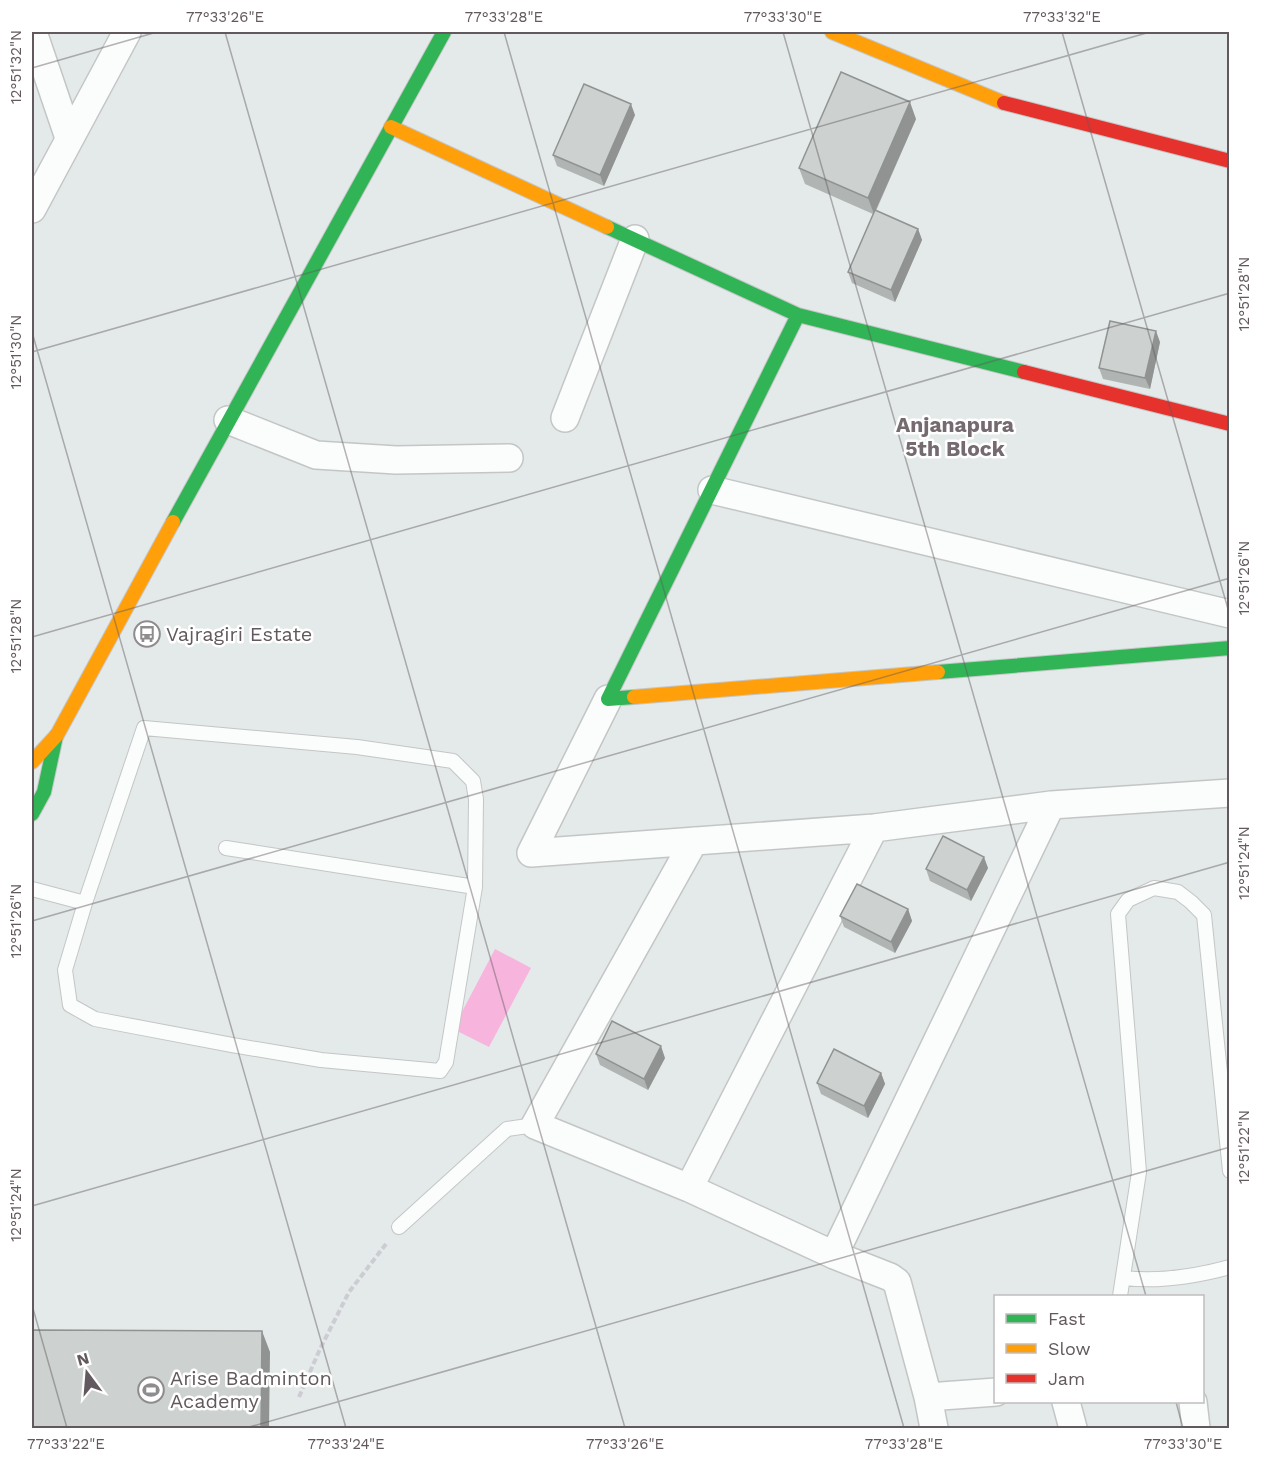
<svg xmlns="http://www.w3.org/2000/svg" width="1261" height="1460" font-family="'Work Sans',sans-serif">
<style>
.water{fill:#f7b5de}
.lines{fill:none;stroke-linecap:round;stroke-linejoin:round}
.lane-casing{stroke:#c4c6c6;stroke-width:16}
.street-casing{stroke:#c4c6c6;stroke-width:30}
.fast-casing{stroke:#c5c6c7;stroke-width:16}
.slow-casing{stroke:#c5c6c7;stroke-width:16}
.jam-casing{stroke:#c5c6c7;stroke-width:16}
.path{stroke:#cdccd3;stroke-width:4;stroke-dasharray:6 3;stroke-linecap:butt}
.lane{stroke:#fbfcfc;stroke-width:14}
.street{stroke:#fbfcfc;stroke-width:27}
.fast{stroke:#30b455;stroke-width:14}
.slow{stroke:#ff9f0a;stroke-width:14}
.jam{stroke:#e5322d;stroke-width:14}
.wall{fill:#b0b5b3}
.shaded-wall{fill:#909392}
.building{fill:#cdd2d0;stroke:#909392;stroke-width:1.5}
.ticks{fill:none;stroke:#62595e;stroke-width:1.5;stroke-opacity:0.45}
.labels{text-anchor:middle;stroke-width:5;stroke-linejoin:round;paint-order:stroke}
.poi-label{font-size:20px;fill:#62595e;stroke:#fff;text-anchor:start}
.neighbourhood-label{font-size:21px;font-weight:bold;fill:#746a70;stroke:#fff}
.neatline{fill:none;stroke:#62595e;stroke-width:2}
.ticks-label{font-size:15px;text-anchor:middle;fill:#62595e}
</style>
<rect width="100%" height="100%" fill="#e3eae9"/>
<!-- water -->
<path class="water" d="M 495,949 L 531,968 L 489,1047 L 453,1029 Z"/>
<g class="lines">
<!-- lane casing -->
<g class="lane-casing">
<path id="lane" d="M 144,728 L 357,747 L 453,761 L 473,781 L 476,799 L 475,887 L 446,1062 L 440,1071 L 321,1060 L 232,1045 L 95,1019 L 70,1005 L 65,970 L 85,903 Z
M 226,848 L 475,887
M 32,889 L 85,903
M 399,1227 L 507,1129 L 535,1125
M 1124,1278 C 1158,1282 1197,1276 1230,1267
M 1120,1296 L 1139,1172 L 1118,914 L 1128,900 L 1154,888 L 1178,892 L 1191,902 L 1204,915 L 1230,1171"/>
</g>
<!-- street casing -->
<g class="street-casing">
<path id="street" d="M 33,32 L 69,138
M 32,209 L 127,32
M 565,418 L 635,239
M 228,420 L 316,455 L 396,460 L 509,458
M 712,490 L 1230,614
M 694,841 L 535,1125 L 689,1188 L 834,1255 L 890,1277 L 897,1282 L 928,1397 L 934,1428
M 531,853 L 874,828 L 1051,805 L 1230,793
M 531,853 L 608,699
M 689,1188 L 874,828
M 834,1255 L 1051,805
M 928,1397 L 996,1392
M 1066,1402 L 1073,1428
M 1193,1402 L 1196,1428"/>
</g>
<!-- fast casing -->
<g class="fast-casing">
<path id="fast" d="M 607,227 L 798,315 L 1024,372
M 173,522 L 444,32
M 938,672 L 1230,648
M 634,697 L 608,699 L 798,315
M 32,814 L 44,792 L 56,736"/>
</g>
<!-- slow casing -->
<g class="slow-casing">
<path id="slow" d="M 832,32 L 1004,103
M 391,127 L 607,227
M 634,697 L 938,672
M 32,762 L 57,735 L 173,522"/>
</g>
<!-- jam casing -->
<g class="jam-casing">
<path id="jam" d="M 1004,103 L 1230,161
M 1024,372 L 1230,424"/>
</g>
<!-- path -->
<path class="path" d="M 299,1397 L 320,1349 L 349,1292 L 386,1244"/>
<!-- lane -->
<use href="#lane" class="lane"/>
<!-- street -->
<use href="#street" class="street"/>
<!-- fast -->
<use href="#fast" class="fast"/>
<!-- slow -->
<use href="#slow" class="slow"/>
<!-- jam -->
<use href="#jam" class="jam"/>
</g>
<!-- wall -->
<path class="wall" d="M 635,115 L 604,186 L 557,166 L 553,155 Z
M 916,119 L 876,211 L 918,229 L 922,240 L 895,302 L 852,283 L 848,272 L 873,214 L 805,184 L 799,168 Z
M 1160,342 L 1150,389 L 1103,379 L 1099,368 Z
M 988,868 L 971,901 L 930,881 L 926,869 Z
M 908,909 L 912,921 L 895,953 L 844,927 L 840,916 Z
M 596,1054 L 665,1058 L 648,1090 L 600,1065 Z
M 881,1073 L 885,1084 L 868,1118 L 821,1094 L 817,1083 Z"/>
<!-- shaded-wall -->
<path class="shaded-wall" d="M 910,102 L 916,119 L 874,214 L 868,198 Z
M 631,104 L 635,115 L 604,186 L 600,175 Z
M 918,229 L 922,240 L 895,302 L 891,290 Z
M 1156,331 L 1160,342 L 1150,389 L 1145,378 Z
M 984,857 L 988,868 L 971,901 L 967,890 Z
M 908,909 L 912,921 L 895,953 L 891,942 Z
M 661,1046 L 665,1058 L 648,1090 L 644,1079 Z
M 881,1073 L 885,1084 L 868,1118 L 864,1106 Z
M 262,1331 L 270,1352 L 269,1428 L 261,1428 Z"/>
<!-- building -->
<path class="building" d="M 841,72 L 910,102 L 868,198 L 799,168 Z
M 584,84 L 631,104 L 600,175 L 553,155 Z
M 875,210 L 918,229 L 891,290 L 848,272 Z
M 1110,321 L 1156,331 L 1145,378 L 1099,368 Z
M 943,836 L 984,857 L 967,890 L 926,869 Z
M 857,884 L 908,909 L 891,942 L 840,916 Z
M 612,1021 L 661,1046 L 644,1079 L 596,1054 Z
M 834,1049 L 881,1073 L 864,1106 L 817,1083 Z
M 32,1330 L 262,1331 L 261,1428 L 32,1428 Z"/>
<!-- ticks -->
<path class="ticks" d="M 225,32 L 625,1428M 504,32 L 904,1428M 783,32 L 1146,1296M 1062,32 L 1230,616M 32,68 L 157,32M 32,332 L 346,1428M 32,352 L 1150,32M 32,637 L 1230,293M 32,921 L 1230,578M 32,1206 L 1230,862M 32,1305 L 67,1428M 1176,1402 L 1183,1428M 246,1428 L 1230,1147"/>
<!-- icons -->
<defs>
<g id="bus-ring" transform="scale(1.35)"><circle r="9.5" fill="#fff" stroke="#8f8c8f" stroke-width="1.5"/><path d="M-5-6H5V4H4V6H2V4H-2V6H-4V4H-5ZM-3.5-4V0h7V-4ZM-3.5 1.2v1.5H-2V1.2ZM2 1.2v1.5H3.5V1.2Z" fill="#8f8c8f"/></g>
<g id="stadium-ring" transform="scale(1.35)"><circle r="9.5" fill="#fff" stroke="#8f8c8f" stroke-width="1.5"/><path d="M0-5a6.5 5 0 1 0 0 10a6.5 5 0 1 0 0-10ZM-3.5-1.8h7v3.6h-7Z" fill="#8f8c8f"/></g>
</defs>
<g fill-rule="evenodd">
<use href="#bus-ring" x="147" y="634"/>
<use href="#stadium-ring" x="151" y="1390"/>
</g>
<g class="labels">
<!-- poi labels -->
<g class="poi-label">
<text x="166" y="641">Vajragiri Estate</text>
<text x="170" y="1385">Arise Badminton<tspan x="170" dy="23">Academy</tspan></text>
</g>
<!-- neighbourhood labels -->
<g class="neighbourhood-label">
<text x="955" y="432">Anjanapura<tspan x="955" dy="24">5th Block</tspan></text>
</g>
</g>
<!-- border -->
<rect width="1261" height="1460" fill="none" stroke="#ffffff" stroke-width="66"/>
<!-- legend -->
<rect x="994" y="1295" width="210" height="108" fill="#ffffff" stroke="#c0bdbf" stroke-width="1.5"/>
<rect x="1006" y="1314" width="30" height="9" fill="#30b455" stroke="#c0bdbf" stroke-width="1.5"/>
<text x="1048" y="1325" font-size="18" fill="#62595e">Fast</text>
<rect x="1006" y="1344" width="30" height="9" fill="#ff9f0a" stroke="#c0bdbf" stroke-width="1.5"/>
<text x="1048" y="1355" font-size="18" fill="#62595e">Slow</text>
<rect x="1006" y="1374" width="30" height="9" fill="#e5322d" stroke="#c0bdbf" stroke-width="1.5"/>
<text x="1048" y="1385" font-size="18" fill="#62595e">Jam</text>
<!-- north arrow -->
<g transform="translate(87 1373) rotate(344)" stroke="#ffffff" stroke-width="4.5" paint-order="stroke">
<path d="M0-4.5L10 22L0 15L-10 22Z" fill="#62595e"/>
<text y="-9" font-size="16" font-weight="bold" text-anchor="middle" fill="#62595e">N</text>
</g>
<rect x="33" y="33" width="1195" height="1394" class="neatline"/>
<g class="ticks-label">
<text x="225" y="22">77°33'26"E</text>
<text x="504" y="22">77°33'28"E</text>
<text x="783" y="22">77°33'30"E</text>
<text x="1062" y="22">77°33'32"E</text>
<text transform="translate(16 67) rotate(-90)" y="5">12°51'32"N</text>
<text transform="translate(1244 294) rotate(-90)" y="5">12°51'28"N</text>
<text transform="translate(16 352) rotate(-90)" y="5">12°51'30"N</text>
<text transform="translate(1244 578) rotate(-90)" y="5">12°51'26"N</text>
<text transform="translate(16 636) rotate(-90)" y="5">12°51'28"N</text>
<text transform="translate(1244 863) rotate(-90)" y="5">12°51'24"N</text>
<text transform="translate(16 921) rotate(-90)" y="5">12°51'26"N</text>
<text transform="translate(1244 1147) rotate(-90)" y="5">12°51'22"N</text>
<text transform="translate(16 1205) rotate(-90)" y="5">12°51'24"N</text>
<text x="66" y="1449">77°33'22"E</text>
<text x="346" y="1449">77°33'24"E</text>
<text x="625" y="1449">77°33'26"E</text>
<text x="904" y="1449">77°33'28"E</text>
<text x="1183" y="1449">77°33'30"E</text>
</g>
</svg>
